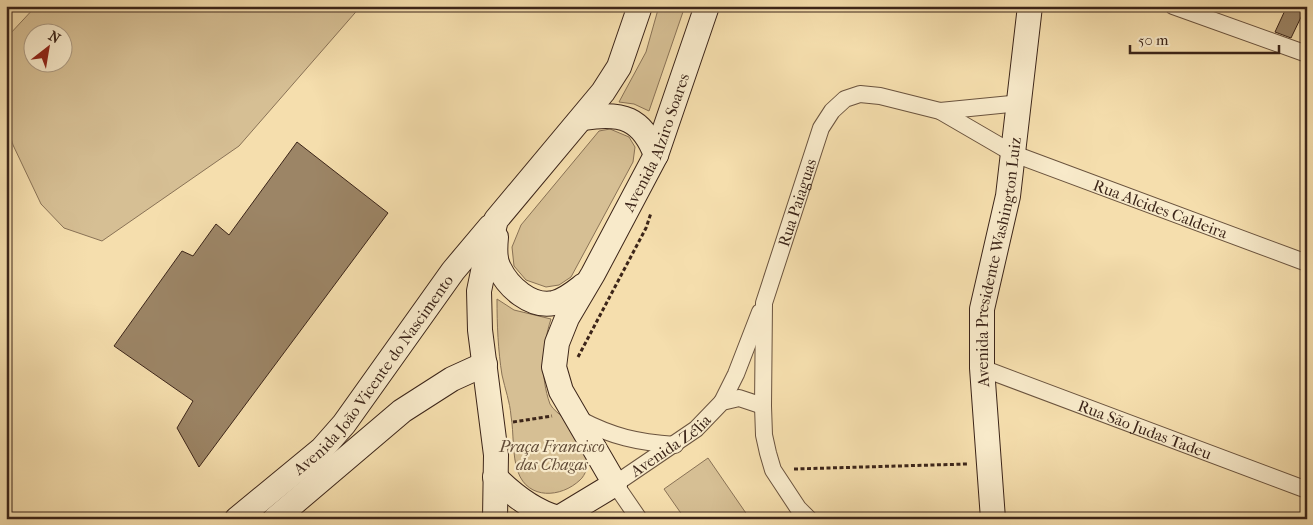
<svg xmlns="http://www.w3.org/2000/svg" width="1313" height="525" font-family="'IM FELL French Canon',serif">
<style>
.green{fill:#d6bf94;stroke:#897256;fill-rule:evenodd}
.building{fill:#9c8566;stroke:#3c2519}
.lines{fill:none;stroke-linecap:round;stroke-linejoin:round}
.street-casing{stroke:#6a533e;stroke-width:18}
.secondary-casing{stroke:#3c2519;stroke-width:26}
.path{stroke:#3c2519;stroke-width:3;stroke-dasharray:4 2.5;stroke-linecap:butt}
.street{stroke:#f8eaca;stroke-width:16}
.secondary{stroke:#f8eaca;stroke-width:24}
.labels{text-anchor:middle;stroke-width:4.5;stroke-linejoin:round;paint-order:stroke}
.street-label{font-size:16px;fill:#3c2519;stroke:#f8eaca}
.park-label{font-size:16px;font-style:italic;fill:#624c38;stroke:#f8eaca}
</style>
<rect width="100%" height="100%" fill="#f5dead"/>
<filter id="stains"><feTurbulence type="fractalNoise" baseFrequency=".004" numOctaves="4"/><feColorMatrix values="0 0 0 0 .2 0 0 0 0 .09 0 0 0 0 .02 0 0 0 .5 -.17"/></filter>
<radialGradient id="worn" r=".72"><stop offset=".6" stop-color="#630" stop-opacity="0"/><stop offset="1" stop-color="#630" stop-opacity=".3"/></radialGradient>
<!-- green -->
<path class="green" d="M 36,6 L 361,6 L 239,146 L 102,241 L 64,228 L 41,204 L 13,145 L 6,120 L 6,53 L 9,35 ZM 32,32 L 62,32 L 62,62 L 32,62 Z
M 659,6 L 685,6 L 649,111 L 634,104 L 619,102 L 646,52 Z
M 610,129 L 629,137 L 635,147 L 633,162 L 571,277 L 559,285 L 546,287 L 526,280 L 514,266 L 512,247 L 521,225 L 599,131 Z
M 497,299 L 514,310 L 551,319 C 542,347 540,376 550,404 C 553,410 559,413 563,418 C 569,424 586,448 588,456 C 590,463 585,476 580,480 C 561,498 528,500 518,472 C 512,456 514,433 511,416 C 510,402 505,389 502,375 C 498,350 497,325 497,299 Z
M 708,458 L 750,519 L 685,519 L 664,489 Z"/>
<!-- building -->
<path class="building" d="M 1287,6 L 1303,13 L 1291,38 L 1275,32 Z
M 297,142 L 388,213 L 199,467 L 177,428 L 193,401 L 114,346 L 182,251 L 193,256 L 216,224 L 229,235 Z"/>
<g class="lines">
<!-- street casing -->
<g class="street-casing">
<g id="street">
<path d="M 1173,6 L 1307,54"/>
<path d="M 940,111 L 1020,103"/>
<path id="s1" d="M 982,368 L 1307,490"/>
<path d="M 722,402 L 736,374 L 760,312"/>
<path d="M 579,419 C 613,437 637,442 675,445"/>
<path id="s2" d="M 639,519 L 615,484 L 696,429 L 722,402 L 739,398 L 763,406"/>
<path id="s3" d="M 809,519 L 798,508 L 773,470 L 768,453 L 764,435 L 763,406 L 764,303 L 821,128 L 832,111 L 845,99 L 860,94 L 880,96 L 940,111 L 1014,154 L 1307,263"/>
</g>
</g>
<!-- secondary casing -->
<g class="secondary-casing">
<g id="secondary">
<path d="M 584,118 C 622,112 642,118 656,155"/>
<path d="M 496,237 C 495,247 494,259 499,268 C 508,287 531,308 554,303 C 566,300 575,292 584,285"/>
<path d="M 495,477 C 513,495 533,511 558,518"/>
<path id="s4" d="M 237,519 L 322,449 L 344,424 L 453,271 L 490,227"/>
<path d="M 275,519 L 402,411 L 452,379 L 485,364"/>
<path d="M 495,519 L 496,455 L 480,330 L 479,291 L 486,257 L 496,220 L 603,92 L 619,67 L 640,6"/>
<path id="s5" d="M 557,519 L 615,484 L 561,391 L 554,367 L 557,343 L 567,318 L 593,274 L 656,155 L 707,6"/>
<path id="s6" d="M 993,519 L 982,368 L 982,309 L 1008,196 L 1030,6"/>
</g>
</g>
<!-- path -->
<path class="path" d="M 578,357 L 646,228 L 651,213
M 513,422 L 552,416
M 794,469 L 967,464"/>
<!-- street -->
<use href="#street" class="street"/>
<!-- secondary -->
<use href="#secondary" class="secondary"/>
</g>
<g class="labels">
<!-- street labels -->
<g class="street-label">
<text dy="6" stroke="none"><textPath href="#s5" startOffset="449">Avenida Alziro Soares</textPath></text>
<text dy="6" stroke="none"><textPath href="#s3" startOffset="335">Rua Paiaguas</textPath></text>
<text dy="6" stroke="none"><textPath href="#s3" startOffset="791">Rua Alcides Caldeira</textPath></text>
<text dy="6" stroke="none"><textPath href="#s6" startOffset="259">Avenida Presidente Washington Luiz</textPath></text>
<text dy="6" stroke="none"><textPath href="#s4" startOffset="200">Avenida João Vicente do Nascimento</textPath></text>
<text dy="6" stroke="none"><textPath href="#s1" startOffset="174">Rua São Judas Tadeu</textPath></text>
<text dy="6" stroke="none"><textPath href="#s2" startOffset="110">Avenida Zélia</textPath></text>
</g>
<!-- park labels -->
<g class="park-label">
<text x="552" y="452">Praça Francisco<tspan x="552" dy="18">das Chagas</tspan></text>
</g>
</g>
<!-- margin -->
<rect width="1313" height="525" fill="none" stroke="#f5dead" stroke-width="25"/>
<rect x="8" y="8" width="1298" height="510" fill="none" stroke="#3c2519" stroke-width="2.5"/>
<rect x="12" y="12" width="1288" height="500" fill="none" stroke="#3c2519"/>
<!-- north arrow -->
<g transform="translate(48 48) rotate(31)"><circle r="24" fill="#f8eaca" stroke="#ad9b83"/>
<path d="M0-4L9 19L0 12L-9 19Z" fill="#8f2418"/>
<text y="-8" font-size="14" font-weight="bold" text-anchor="middle" fill="#3c2519">N</text>
</g>
<!-- scale -->
<path d="M1130 45v8h149v-8" fill="none" stroke="#3c2519" stroke-width="2.5"/>
<text x="1138" y="45" font-size="15" fill="#3c2519" stroke="#f8eaca" stroke-width="4" paint-order="stroke">50 m</text>
<rect width="100%" height="100%" filter="url(#stains)"/>
<rect width="100%" height="100%" fill="url(#worn)"/>
</svg>
